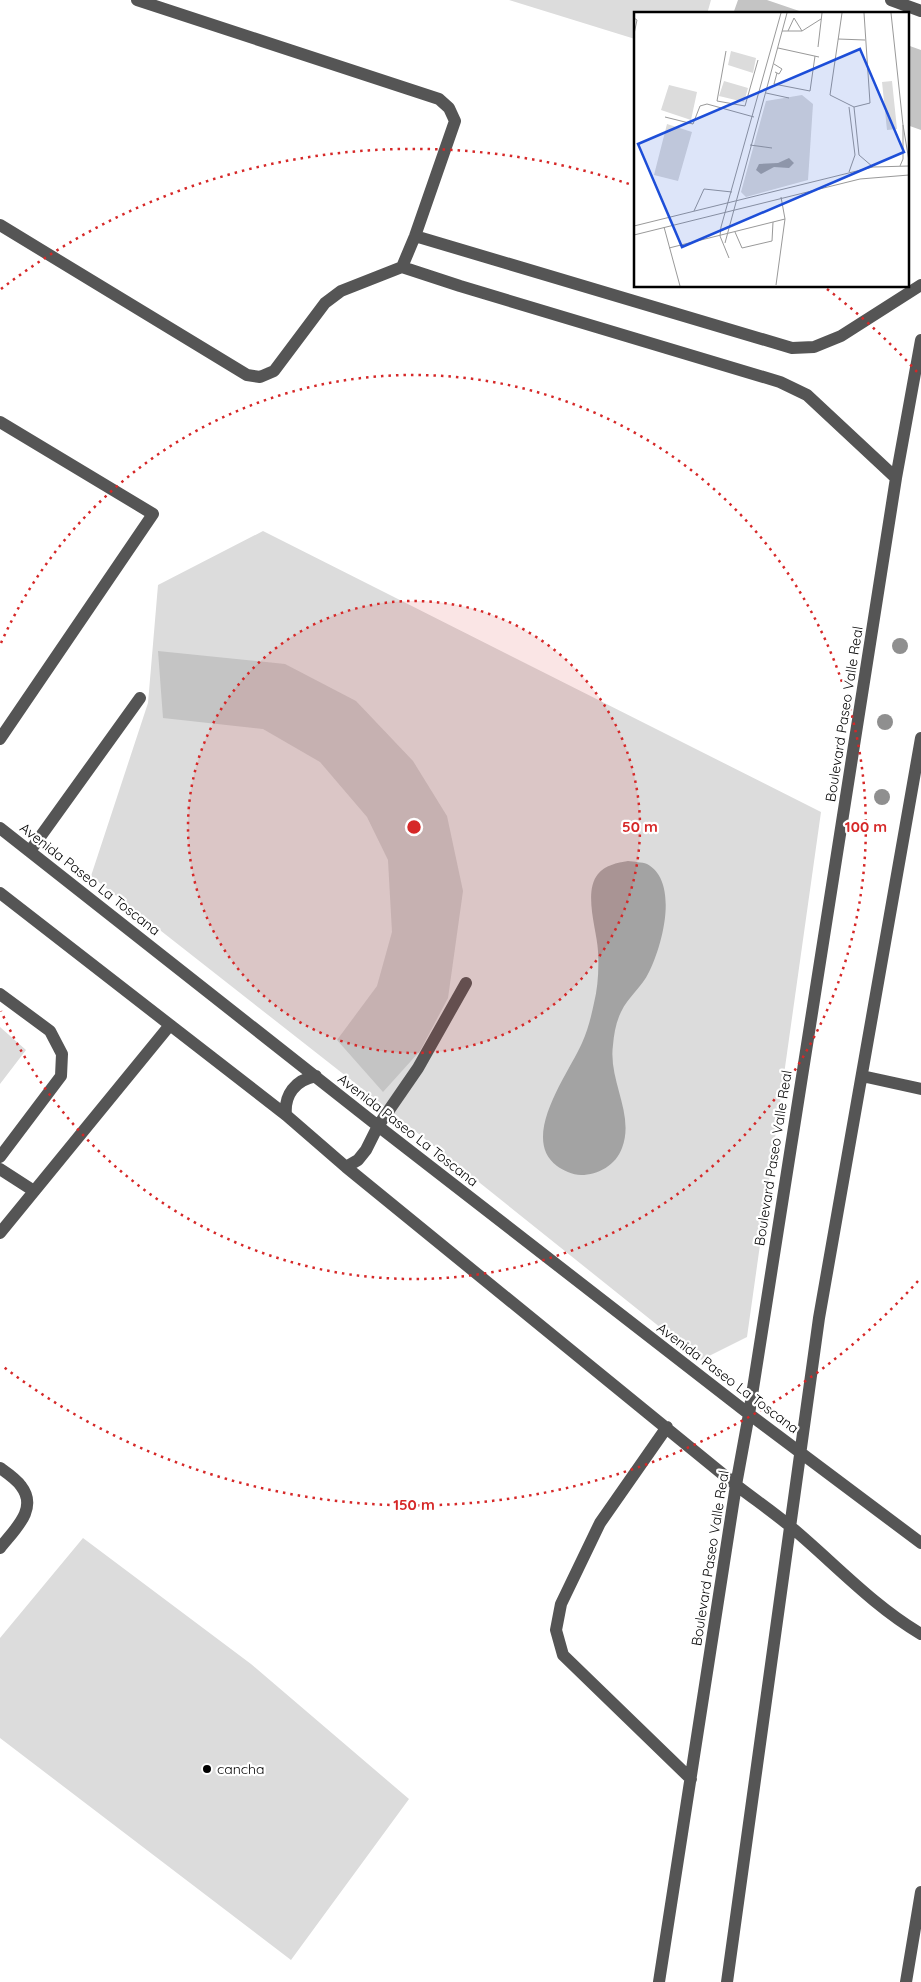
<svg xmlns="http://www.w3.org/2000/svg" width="921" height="1982" font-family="Quicksand,sans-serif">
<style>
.green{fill:#dcdcdc}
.water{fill:#a3a3a3}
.building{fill:#c4c4c4}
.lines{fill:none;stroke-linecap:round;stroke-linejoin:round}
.minor{stroke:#555;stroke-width:12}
.tree{fill:#8f8f8f}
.ring{fill:none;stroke:#d62828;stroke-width:2.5;stroke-dasharray:2.5 5}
.poi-dot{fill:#000;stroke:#fff;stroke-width:2}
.labels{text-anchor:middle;stroke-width:4.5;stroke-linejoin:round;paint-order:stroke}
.street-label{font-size:14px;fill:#000;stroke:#fff}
.poi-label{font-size:14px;fill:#000;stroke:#fff;text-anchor:start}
.inset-road{fill:none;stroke:#999;stroke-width:1}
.view{fill:#1d4ed8;fill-opacity:0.15;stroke:#1d4ed8;stroke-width:2.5}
.inset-edge{fill:none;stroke:#000;stroke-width:2.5}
.centre{fill:#d62828;stroke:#fff;stroke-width:2.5}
.ring-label{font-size:15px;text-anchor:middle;font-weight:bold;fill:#d62828;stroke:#fff;stroke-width:4.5;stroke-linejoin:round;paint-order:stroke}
</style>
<rect width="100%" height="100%" fill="#fff"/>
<!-- green -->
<path class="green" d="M 509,0 L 711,0 L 707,14 L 635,14 L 635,39 Z
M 263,531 L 821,812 L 747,1337 L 701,1360 L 365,1091 L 91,876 L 148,703 L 158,585 Z
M 0,1027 L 26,1050 L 0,1084 Z
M 83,1538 L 251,1664 L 409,1799 L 291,1960 L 0,1738 L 0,1638 Z"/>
<!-- water -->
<path class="water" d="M 628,861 C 634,862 642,862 647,864 C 680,882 662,946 649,972 C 642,987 628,997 621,1012 C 616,1022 614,1034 613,1045 C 608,1081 635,1114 622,1148 C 616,1165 598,1175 581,1175 C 573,1175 562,1170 557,1166 C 519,1138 569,1073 582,1043 C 588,1030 591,1017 594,1003 C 598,987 599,969 598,951 C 597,930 583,892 598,874 C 605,865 617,863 628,861 Z"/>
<!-- building -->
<path class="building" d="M 738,0 L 767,0 L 808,14 L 733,14 Z
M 907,45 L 921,50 L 921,130 L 907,125 Z
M 158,651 L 285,664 L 356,701 L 413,761 L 447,816 L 463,891 L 448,998 L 420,1051 L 383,1092 L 337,1040 L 377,986 L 392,932 L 388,860 L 367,817 L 320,762 L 263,729 L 163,718 Z"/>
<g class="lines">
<!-- minor -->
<path class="minor" d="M 891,0 L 921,11
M 0,225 L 247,375 L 260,377 L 274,371 L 325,303 L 341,291 L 402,267 L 415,236 L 455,121 L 449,108 L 439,99 L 137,0
M 415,236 L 792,348 L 814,347 L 841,336 L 921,285
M 402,267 L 460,286 L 780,382 L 807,395 L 896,478
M 0,422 L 153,514 L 0,739
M 0,828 L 378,1126 L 749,1414 L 921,1543
M 30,851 L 140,698
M 0,893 L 286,1115 L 346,1167 L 736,1485 C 754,1499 773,1512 791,1527 C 834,1563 872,1605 921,1634
M 0,994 L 50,1031 L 62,1054 L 61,1076 L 0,1157
M 862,1076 L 921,1089
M 286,1115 C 284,1095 295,1080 316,1076
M 346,1167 L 358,1160 L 366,1150 L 378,1126 L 418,1068 L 466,983
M 0,1169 L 34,1191
M 0,1233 L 170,1025
M 667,1427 L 600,1523 L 561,1604 L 556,1630 L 563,1655 L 691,1779
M 0,1468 C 7,1473 16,1479 21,1486 C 39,1509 14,1530 0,1548
M 659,1982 L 736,1485 L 749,1414 L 896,478 L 921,340
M 727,1982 L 819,1318 L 921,738
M 906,1982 L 921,1892"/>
</g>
<!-- trees -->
<g class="tree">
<circle cx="900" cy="646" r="8"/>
<circle cx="885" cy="722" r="8"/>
<circle cx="882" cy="797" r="8"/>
</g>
<!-- distance rings -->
<circle cx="414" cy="827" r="226" fill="#d62828" fill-opacity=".12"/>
<g class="ring">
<circle cx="414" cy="827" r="226"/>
<path d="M1 643A452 452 0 1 1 1 1011"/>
<path d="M918 1281A678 678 0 0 1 1 1365M1 289A678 678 0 0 1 635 186M827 289A678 678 0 0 1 918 373"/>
</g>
<!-- markers -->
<circle class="poi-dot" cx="207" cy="1769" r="5"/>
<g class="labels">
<!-- street labels -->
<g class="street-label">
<text transform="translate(844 714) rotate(-81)" y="5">Boulevard Paseo Valle Real</text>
<text transform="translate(90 879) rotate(38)" y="5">Avenida Paseo La Toscana</text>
<text transform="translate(408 1130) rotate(38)" y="5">Avenida Paseo La Toscana</text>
<text transform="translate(773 1158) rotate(-81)" y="5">Boulevard Paseo Valle Real</text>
<text transform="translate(728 1378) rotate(37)" y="5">Avenida Paseo La Toscana</text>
<text transform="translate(710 1558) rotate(-81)" y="5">Boulevard Paseo Valle Real</text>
</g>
<!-- poi labels -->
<g class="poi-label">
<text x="217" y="1774">cancha</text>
</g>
</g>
<!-- overview -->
<g transform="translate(634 12)">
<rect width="275" height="275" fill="#fff"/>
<path d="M 97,39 L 122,46 L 119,61 L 94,53 ZM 90,69 L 114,76 L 110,90 L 85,84 ZM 258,69 L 263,117 L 253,118 L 248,70 ZM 35,73 L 63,80 L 57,108 L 27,98 ZM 168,83 L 179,92 L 174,168 L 112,185 L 107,180 L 132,89 ZM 33,112 L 58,120 L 44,169 L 20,163 Z" fill="#dcdcdc"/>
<path d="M 155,146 L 160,151 L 155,156 L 140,155 L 127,162 L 122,158 L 125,152 L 144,151 Z" fill="#a3a3a3"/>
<path class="inset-road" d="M 208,1 L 196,83 L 220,95 L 236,91 L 230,1M 257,1 L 269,113 L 269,147 L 266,154M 0,6 L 3,8 L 0,22M 148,19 L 168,19 L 187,7M 154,19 L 160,6 L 168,19M 204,27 L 231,28M 184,35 L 188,1M 144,36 L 185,45M 92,39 L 83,89 L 111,94 L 124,48M 140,52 L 148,57 L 145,62 L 141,60M 143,61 L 140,72 L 176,79 L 181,44M 132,81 L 155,86M 220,95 L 225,143 L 239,155M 31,105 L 59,112 L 66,94 L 73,92 L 120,105M 269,113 L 275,149M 116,133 L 138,136M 215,160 L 221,143 L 215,95M 60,199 L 70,177 L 98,180M 0,214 L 239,155 L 275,154M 30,215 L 46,274M 101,220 L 108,236 L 138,229 L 139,210M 0,223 L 226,167 L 275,163M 91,231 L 153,1M 35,236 L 151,207M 95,246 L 86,224 L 87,215 L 147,1M 142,273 L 151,207 L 147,185"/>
<path class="view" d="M 226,37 L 270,140 L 48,235 L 4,132 Z"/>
<rect width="275" height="275" class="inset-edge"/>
</g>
<circle cx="414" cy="827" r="8" class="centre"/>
<g class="ring-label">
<text x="640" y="832">50 m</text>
<text x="866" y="832">100 m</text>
<text x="414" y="1510">150 m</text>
</g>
</svg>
